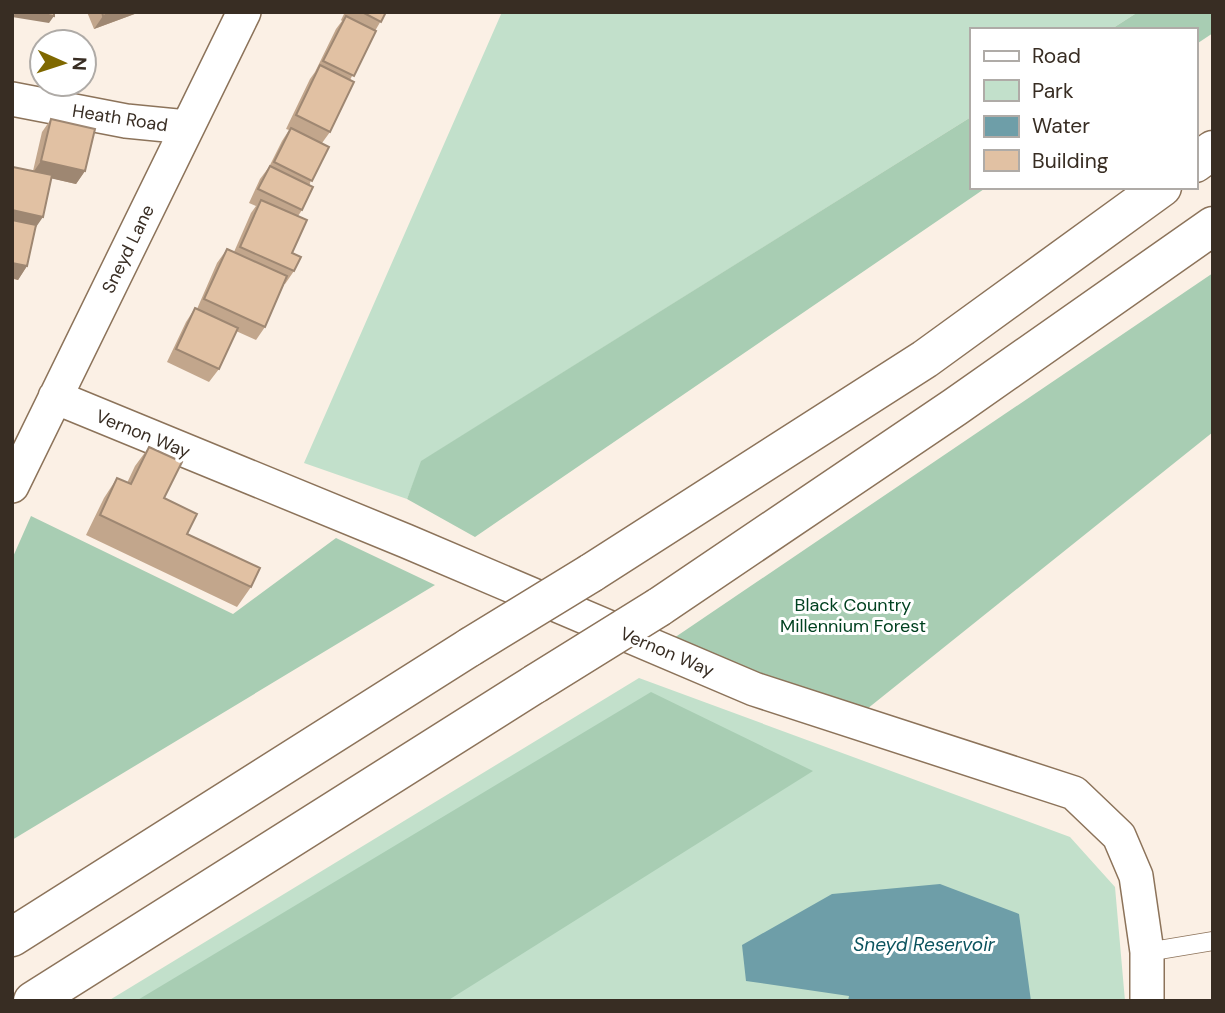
<svg xmlns="http://www.w3.org/2000/svg" width="1225" height="1013" font-family="'DM Sans',sans-serif">
<style>
.green{fill:#c2e0cb}
.forest{fill:#a8cdb3}
.water{fill:#6e9ea8}
.lines{fill:none;stroke-linecap:round;stroke-linejoin:round}
.service-casing{stroke:#8c735a;stroke-width:20}
.minor-casing{stroke:#8c735a;stroke-width:36}
.motorway-casing{stroke:#8c735a;stroke-width:41}
.service{stroke:#fff;stroke-width:18}
.minor{stroke:#fff;stroke-width:33}
.motorway{stroke:#fff;stroke-width:38}
.motorway-bridge-casing{stroke:#8c735a;stroke-width:41;stroke-linecap:butt}
.motorway-bridge{stroke:#fff;stroke-width:38}
.wall{fill:#c2a68c}
.shaded-wall{fill:#9e8772}
.building{fill:#e1c1a3;stroke:#9e8772;stroke-width:2}
.labels{text-anchor:middle;stroke-width:6;stroke-linejoin:round;paint-order:stroke}
.street-label{font-size:18px;fill:#382d23;stroke:#fff}
.park-label{font-size:18px;fill:#004120;stroke:#fff}
.water-label{font-size:19px;font-style:italic;fill:#0b535e;stroke:#fff}
</style>
<rect width="100%" height="100%" fill="#fbf0e5"/>
<!-- green -->
<path class="green" d="M 502,12 L 1138,12 L 1110,30 L 971,30 L 971,117 L 422,461 L 407,499 L 304,463 Z
M 639,678 L 1070,837 L 1115,887 L 1125,1001 L 108,1001 Z"/>
<!-- forest -->
<path class="forest" d="M 1138,12 L 1213,12 L 1213,33 L 1195,45 L 1195,30 L 1110,30 Z
M 971,117 L 971,187 L 987,187 L 475,537 L 407,499 L 421,461 Z
M 1213,273 L 1213,432 L 862,713 L 671,640 Z
M 31,516 L 233,614 L 336,538 L 435,585 L 12,840 L 12,559 Z
M 651,692 L 813,771 L 447,1001 L 136,1001 Z"/>
<!-- water -->
<path class="water" d="M 940,884 L 1019,914 L 1031,1001 L 848,1001 L 849,996 L 746,981 L 742,945 L 832,894 Z"/>
<g class="lines">
<!-- service casing -->
<g class="service-casing">
<path id="service" d="M 1147,952 L 1213,941"/>
</g>
<!-- minor casing -->
<g class="minor-casing">
<path id="minor" d="M 12,99 L 126,121 L 187,127
M 55,397 L 406,541 L 754,689 L 1074,793 L 1119,836 L 1136,876 L 1147,952 L 1147,1001
M 12,486 L 244,12"/>
</g>
<!-- motorway casing -->
<g class="motorway-casing">
<path id="motorway" d="M 1195,163 L 1213,150
M 591,573 L 925,359 L 1162,187
M 659,607 L 955,407 L 1213,226
M 12,937 L 470,647
M 33,1001 L 535,684"/>
</g>
<!-- service -->
<use href="#service" class="service"/>
<!-- minor -->
<use href="#minor" class="minor"/>
<!-- motorway -->
<use href="#motorway" class="motorway"/>
<!-- motorway-bridge casing -->
<g class="motorway-bridge-casing">
<path id="motorway-bridge" d="M 470,647 L 591,573
M 535,684 L 659,607"/>
</g>
<!-- motorway-bridge -->
<use href="#motorway-bridge" class="motorway-bridge"/>
</g>
<!-- wall -->
<path class="wall" d="M 87,12 L 140,12 L 94,29 Z
M 345,12 L 386,12 L 375,31 L 350,80 L 330,132 L 322,143 L 302,210 L 298,216 L 292,253 L 294,271 L 285,284 L 284,284 L 265,327 L 256,340 L 236,331 L 219,369 L 209,382 L 167,362 L 186,322 L 195,308 L 197,309 L 217,263 L 227,249 L 234,252 L 251,213 L 256,206 L 249,203 L 260,179 L 269,167 L 282,141 L 289,130 L 286,129 L 310,79 L 315,72 L 336,29 L 342,21 L 341,20 Z
M 51,119 L 85,171 L 76,184 L 51,178 L 35,229 L 27,266 L 18,280 L 13,279 L 33,171 L 42,132 Z
M 149,447 L 164,498 L 187,534 L 251,587 L 237,607 L 86,535 L 104,498 L 117,478 L 127,483 L 135,466 Z"/>
<!-- shaded-wall -->
<path class="shaded-wall" d="M 16,12 L 31,12 L 54,16 L 49,23 L 12,17 Z
M 113,12 L 140,12 L 94,29 L 103,16 Z
M 41,161 L 85,171 L 76,184 L 32,174 Z
M 12,210 L 43,217 L 34,230 L 12,226 Z
M 12,263 L 27,266 L 18,280 L 12,278 Z"/>
<!-- building -->
<path class="building" d="M 31,12 L 54,12 L 54,16 Z
M 102,12 L 113,12 L 103,16 Z
M 362,12 L 386,12 L 381,22 Z
M 346,16 L 376,31 L 354,76 L 323,61 Z
M 320,65 L 354,82 L 330,132 L 296,115 Z
M 51,119 L 95,129 L 85,171 L 41,161 Z
M 291,128 L 329,147 L 312,181 L 274,162 Z
M 270,166 L 313,187 L 302,210 L 258,189 Z
M 13,167 L 52,175 L 43,217 L 12,210 Z
M 261,200 L 307,220 L 292,253 L 301,257 L 294,271 L 240,247 Z
M 12,220 L 36,225 L 27,266 L 12,263 Z
M 227,249 L 287,276 L 265,327 L 204,299 Z
M 195,308 L 238,328 L 219,369 L 176,349 Z
M 149,447 L 182,462 L 164,498 L 197,514 L 187,534 L 260,568 L 251,587 L 100,515 L 117,478 L 131,484 Z"/>
<g class="labels">
<!-- street labels -->
<g class="street-label">
<text transform="translate(120 118) rotate(9)" y="6">Heath Road</text>
<text transform="translate(128 249) rotate(-64)" y="6">Sneyd Lane</text>
<text transform="translate(143 434) rotate(22)" y="6">Vernon Way</text>
<text transform="translate(667 652) rotate(23)" y="6">Vernon Way</text>
</g>
<!-- park labels -->
<g class="park-label">
<text x="853" y="611">Black Country<tspan x="853" dy="21">Millennium Forest</tspan></text>
</g>
<!-- water labels -->
<g class="water-label">
<text x="924" y="951">Sneyd Reservoir</text>
</g>
</g>
<!-- border -->
<rect width="1225" height="1013" fill="none" stroke="#382d23" stroke-width="28"/>
<!-- legend -->
<rect x="970" y="28" width="228" height="161" fill="#ffffff" stroke="#afaba7" stroke-width="2"/>
<rect x="984" y="51" width="35" height="10" fill="#ffffff" stroke="#afaba7" stroke-width="2"/>
<text x="1032" y="63" font-size="21" fill="#382d23">Road</text>
<rect x="984" y="80" width="35" height="21" fill="#c2e0cb" stroke="#afaba7" stroke-width="2"/>
<text x="1032" y="98" font-size="21" fill="#382d23">Park</text>
<rect x="984" y="116" width="35" height="21" fill="#6e9ea8" stroke="#afaba7" stroke-width="2"/>
<text x="1032" y="133" font-size="21" fill="#382d23">Water</text>
<rect x="984" y="150" width="35" height="21" fill="#e1c1a3" stroke="#afaba7" stroke-width="2"/>
<text x="1032" y="168" font-size="21" fill="#382d23">Building</text>
<!-- north arrow -->
<g transform="translate(63 63) rotate(93)"><circle r="33" fill="#ffffff" stroke="#afaba7" stroke-width="2"/>
<path d="M0-5L12 26L0 18L-12 26Z" fill="#7f6800"/>
<text y="-10" font-size="19" font-weight="bold" text-anchor="middle" fill="#382d23">N</text>
</g>
</svg>
